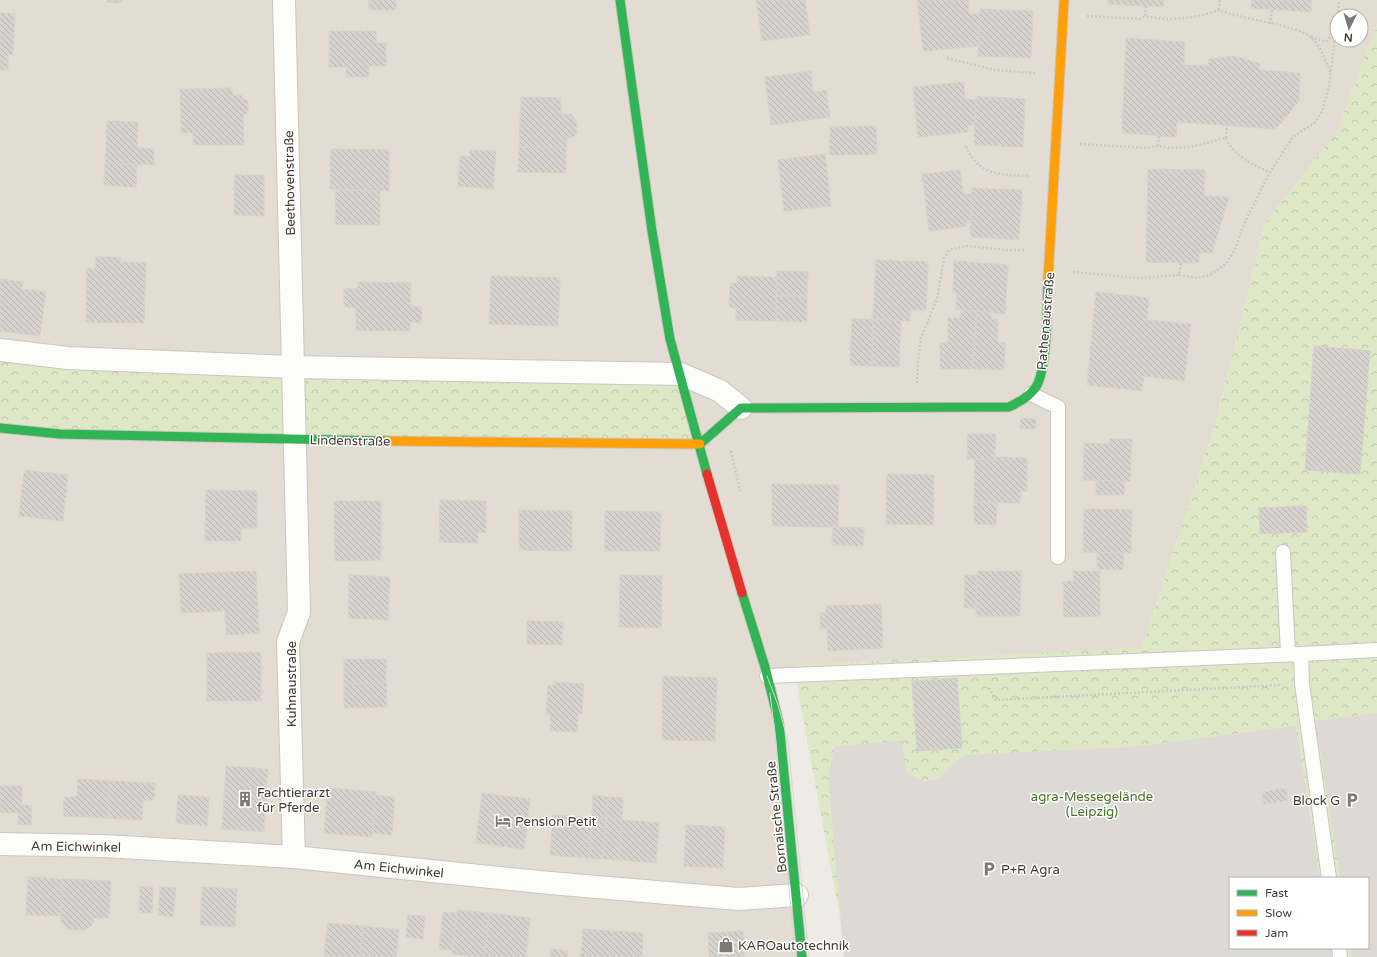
<svg xmlns="http://www.w3.org/2000/svg" width="1377" height="957" font-family="'Varela Round',sans-serif">
<style>
.residential{fill:#e2dcd3;fill-rule:evenodd}
.park{fill:url(#park-crowns);fill-rule:evenodd}
.parking{fill:#dddad6}
.building{fill:url(#building-back-hatch);stroke:#d6d2cc}
.lines{fill:none;stroke-linecap:round;stroke-linejoin:round}
.lane-casing{stroke:#cac7c2;stroke-width:16}
.street-casing{stroke:#cac7c2;stroke-width:24}
.fast-casing{stroke:#cdc7bd;stroke-width:11}
.slow-casing{stroke:#cdc7bd;stroke-width:11}
.jam-casing{stroke:#cdc7bd;stroke-width:11}
.path{stroke:#ccc9c5;stroke-width:2.5;stroke-dasharray:2 2;stroke-linecap:butt}
.lane{stroke:#fcfcfb;stroke-width:14}
.street{stroke:#fcfcfb;stroke-width:22}
.fast{stroke:#30b455;stroke-width:9}
.slow{stroke:#ff9f0a;stroke-width:9}
.jam{stroke:#e5322d;stroke-width:9}
.tram{stroke:#d8d7d7;stroke-width:1}
.labels{text-anchor:middle;stroke-width:3;stroke-linejoin:round;paint-order:stroke}
.street-label{font-size:13px;fill:#433c33;stroke:#fff}
.poi-label{font-size:13px;fill:#433c33;stroke:#fff;text-anchor:start}
.park-label{font-size:13px;fill:#4a7328;stroke:#fff}
</style>
<defs>
<pattern id="park-crowns" width="20" height="18" patternUnits="userSpaceOnUse"><rect width="20" height="18" fill="#dee8c6"/><path d="M2 6a3 3 0 1 1 6 0M12 15a3 3 0 1 1 6 0" fill="none" stroke="#c0c8ab"/></pattern>
<pattern id="building-back-hatch" width="6" height="6" patternUnits="userSpaceOnUse"><rect width="6" height="6" fill="#d6d2cd"/><path d="M-1 5l2 2M0 0l6 6M5-1l2 2" fill="none" stroke="#b9b5b0"/></pattern>
</defs>
<rect width="100%" height="100%" fill="#eeebe6"/>
<!-- residential -->
<path class="residential" d="M 0,0 L 1377,0 L 1377,24 L 1337,132 L 1265,223 L 1215,425 L 1138,660 L 767,676 L 802,957 L 0,957 ZM 1337,16 L 1361,16 L 1361,40 L 1337,40 Z"/>
<!-- park -->
<path class="park" d="M 1377,24 L 1377,957 L 844,957 L 840,917 L 793,665 L 1142,648 L 1215,425 L 1265,223 L 1337,132 ZM 1230,878 L 1368,878 L 1368,948 L 1230,948 Z
M 0,350 L 681,374 L 700,444 L 0,428 Z"/>
<!-- parking -->
<path class="parking" d="M 1377,713 L 1377,957 L 1352,957 L 1350,948 L 1368,948 L 1368,878 L 1340,878 L 1316,721 Z
M 1296,726 L 1320,878 L 1230,878 L 1230,948 L 1331,948 L 1332,957 L 844,957 L 828,778 L 835,747 L 901,740 L 907,772 L 924,782 L 938,779 L 963,755 L 1132,747 Z"/>
<!-- building -->
<path class="building" d="M 107,0 L 122,0 L 121,3 L 106,2 Z
M 369,0 L 396,0 L 396,10 L 369,10 Z
M 756,0 L 805,0 L 810,35 L 762,41 Z
M 917,0 L 968,0 L 969,14 L 980,14 L 978,46 L 923,51 Z
M 1108,0 L 1164,0 L 1163,7 L 1108,4 Z
M 1252,0 L 1311,0 L 1311,12 L 1251,8 Z
M 980,9 L 1033,11 L 1031,58 L 978,56 Z
M 0,13 L 15,14 L 13,55 L 8,54 L 8,70 L 0,70 Z
M 329,31 L 376,31 L 376,43 L 386,43 L 386,66 L 368,66 L 369,77 L 346,77 L 346,67 L 329,67 Z
M 1126,38 L 1185,42 L 1184,65 L 1208,66 L 1209,59 L 1234,56 L 1260,63 L 1259,70 L 1300,73 L 1299,101 L 1276,129 L 1177,122 L 1176,137 L 1122,133 Z
M 811,71 L 813,92 L 826,90 L 830,117 L 771,125 L 765,77 Z
M 964,82 L 965,99 L 976,100 L 974,125 L 968,125 L 968,132 L 918,137 L 913,87 Z
M 232,88 L 233,95 L 242,95 L 242,98 L 248,101 L 248,113 L 243,116 L 244,145 L 193,145 L 193,133 L 181,133 L 180,89 Z
M 976,96 L 1025,99 L 1023,147 L 974,145 Z
M 521,97 L 561,98 L 561,114 L 571,114 L 577,122 L 577,134 L 572,138 L 567,138 L 566,148 L 519,147 Z
M 107,121 L 138,122 L 137,148 L 154,149 L 154,165 L 105,163 Z
M 876,126 L 877,154 L 830,155 L 830,127 Z
M 519,147 L 566,148 L 566,173 L 518,172 Z
M 331,149 L 389,150 L 389,191 L 330,189 Z
M 470,150 L 496,151 L 493,189 L 458,186 L 460,156 L 470,157 Z
M 825,154 L 831,206 L 784,211 L 778,160 Z
M 105,163 L 137,165 L 136,187 L 104,185 Z
M 1148,169 L 1205,170 L 1204,196 L 1229,197 L 1212,253 L 1199,253 L 1199,263 L 1146,262 Z
M 960,170 L 963,194 L 972,194 L 971,223 L 966,223 L 967,226 L 929,231 L 922,174 Z
M 235,175 L 264,175 L 264,216 L 234,215 Z
M 972,188 L 1022,190 L 1019,240 L 970,237 Z
M 336,190 L 380,191 L 380,225 L 335,224 Z
M 96,257 L 120,257 L 120,262 L 146,263 L 144,323 L 86,322 L 87,268 L 95,269 Z
M 876,260 L 928,262 L 926,310 L 911,310 L 910,321 L 873,319 Z
M 954,261 L 1008,265 L 1005,314 L 956,309 L 957,293 L 953,293 Z
M 777,271 L 808,272 L 807,296 L 776,296 Z
M 491,276 L 560,278 L 558,326 L 489,324 Z
M 737,276 L 777,277 L 776,321 L 736,320 L 736,308 L 729,307 L 730,283 L 737,283 Z
M 0,279 L 23,282 L 22,289 L 46,292 L 40,336 L 0,331 Z
M 358,282 L 411,283 L 410,306 L 422,307 L 421,323 L 410,322 L 410,331 L 356,330 L 356,308 L 344,307 L 344,288 L 358,289 Z
M 1096,292 L 1149,298 L 1147,320 L 1191,324 L 1184,381 L 1144,376 L 1142,391 L 1087,385 Z
M 776,296 L 807,296 L 807,322 L 776,321 Z
M 961,310 L 977,311 L 972,369 L 940,369 L 940,343 L 948,343 L 948,318 L 960,318 Z
M 977,311 L 991,312 L 991,319 L 998,319 L 998,343 L 1005,343 L 1004,370 L 972,369 Z
M 852,319 L 873,319 L 872,366 L 850,365 Z
M 873,319 L 901,320 L 899,367 L 872,366 Z
M 1314,346 L 1370,351 L 1360,474 L 1305,470 Z
M 1021,418 L 1036,419 L 1035,429 L 1020,428 Z
M 968,434 L 996,434 L 995,460 L 967,459 Z
M 1110,439 L 1132,439 L 1130,481 L 1083,480 L 1084,443 L 1110,444 Z
M 996,457 L 1027,458 L 1027,491 L 1021,491 L 1020,503 L 974,502 L 975,459 L 995,460 Z
M 24,470 L 68,475 L 63,521 L 19,516 Z
M 887,474 L 934,475 L 933,525 L 886,524 Z
M 1096,480 L 1125,481 L 1124,495 L 1096,495 Z
M 772,484 L 839,485 L 838,527 L 772,526 Z
M 206,490 L 257,491 L 257,528 L 241,528 L 241,541 L 205,541 Z
M 440,500 L 486,501 L 486,533 L 478,532 L 478,543 L 439,542 Z
M 334,501 L 381,501 L 381,560 L 335,561 Z
M 974,502 L 997,503 L 996,525 L 974,524 Z
M 1306,506 L 1307,532 L 1260,534 L 1259,508 Z
M 1084,509 L 1132,510 L 1131,553 L 1083,552 Z
M 519,510 L 572,511 L 572,551 L 519,550 Z
M 605,511 L 661,512 L 660,551 L 605,551 Z
M 833,527 L 864,528 L 863,546 L 832,545 Z
M 1097,552 L 1124,553 L 1123,570 L 1097,569 Z
M 256,571 L 259,633 L 226,635 L 225,611 L 181,613 L 179,574 Z
M 977,571 L 1021,571 L 1020,616 L 976,616 Z
M 1073,571 L 1100,571 L 1100,616 L 1064,617 L 1063,582 L 1074,581 Z
M 349,575 L 390,577 L 388,620 L 348,618 Z
M 620,575 L 662,576 L 661,628 L 619,627 Z
M 965,575 L 977,576 L 976,608 L 964,608 Z
M 881,604 L 883,648 L 828,651 L 827,628 L 820,629 L 820,613 L 826,613 L 826,606 Z
M 527,621 L 563,622 L 562,645 L 527,644 Z
M 261,652 L 261,701 L 207,701 L 207,653 Z
M 344,659 L 386,659 L 386,683 L 344,684 Z
M 663,676 L 717,678 L 715,741 L 662,740 Z
M 957,678 L 962,748 L 917,751 L 912,681 Z
M 553,682 L 584,684 L 582,714 L 578,714 L 577,732 L 550,731 L 551,714 L 546,714 L 548,685 L 553,685 Z
M 386,683 L 387,707 L 344,708 L 344,684 Z
M 226,766 L 268,769 L 264,832 L 222,829 Z
M 78,779 L 110,781 L 108,818 L 63,816 L 64,797 L 77,797 Z
M 110,781 L 155,783 L 154,800 L 143,800 L 142,820 L 108,818 Z
M 0,786 L 22,786 L 22,805 L 32,806 L 31,825 L 18,824 L 18,813 L 0,813 Z
M 328,788 L 376,792 L 372,837 L 324,833 Z
M 1286,788 L 1288,800 L 1264,804 L 1262,792 Z
M 482,793 L 530,799 L 524,849 L 476,843 Z
M 178,795 L 209,797 L 207,826 L 176,823 Z
M 375,795 L 395,797 L 392,835 L 373,833 Z
M 593,795 L 608,797 L 606,818 L 592,818 Z
M 608,797 L 623,798 L 622,820 L 606,818 Z
M 553,815 L 592,818 L 589,858 L 550,855 Z
M 592,818 L 606,818 L 603,859 L 589,858 Z
M 606,818 L 622,820 L 619,860 L 603,859 Z
M 622,820 L 659,823 L 656,863 L 619,860 Z
M 686,825 L 725,827 L 723,868 L 684,866 Z
M 28,877 L 62,879 L 61,916 L 26,915 Z
M 62,879 L 111,881 L 109,918 L 93,918 L 93,924 L 86,930 L 68,930 L 61,922 Z
M 140,886 L 153,887 L 152,913 L 139,912 Z
M 160,887 L 176,888 L 173,917 L 158,915 Z
M 202,887 L 237,889 L 235,927 L 200,925 Z
M 457,910 L 489,913 L 484,957 L 452,954 Z
M 443,912 L 457,913 L 453,950 L 439,949 Z
M 489,913 L 530,918 L 526,957 L 484,957 Z
M 408,915 L 425,916 L 423,939 L 406,937 Z
M 328,923 L 363,926 L 360,957 L 324,956 Z
M 363,926 L 399,930 L 396,957 L 360,957 Z
M 583,929 L 613,931 L 612,957 L 581,957 Z
M 613,931 L 643,933 L 642,957 L 612,957 Z
M 743,931 L 744,957 L 709,957 L 708,933 Z
M 551,949 L 568,951 L 567,957 L 550,957 Z"/>
<g class="lines">
<!-- lane casing -->
<g class="lane-casing">
<path id="lane" d="M 1031,394 L 1058,407 L 1058,557
M 1283,552 L 1288,654
M 1301,654 L 1302,684 L 1329,878
M 767,676 L 1301,654 L 1377,650
M 1339,948 L 1340,957"/>
</g>
<!-- street casing -->
<g class="street-casing">
<path id="street" d="M 284,0 L 299,612 L 288,642 L 294,857
M 0,350 L 68,358 L 293,367 L 681,374 L 720,391 L 741,408
M 0,844 L 103,846 L 294,857 L 550,883 L 738,899 L 797,895"/>
</g>
<!-- fast casing -->
<g class="fast-casing">
<path id="fast" d="M 620,0 L 652,231 L 670,339 L 707,474
M 0,428 L 60,434 L 388,441
M 700,444 L 741,408 L 1009,407 C 1019,402 1029,397 1036,387 C 1048,367 1047,305 1048,280
M 742,593 L 765,667 L 779,723 L 802,957"/>
</g>
<!-- slow casing -->
<g class="slow-casing">
<path id="slow" d="M 1048,280 L 1064,0
M 388,441 L 700,444"/>
</g>
<!-- jam casing -->
<g class="jam-casing">
<path id="jam" d="M 707,474 L 742,593"/>
</g>
<!-- path -->
<path class="path" d="M 1219,10 L 1220,0
M 1087,16 L 1139,19 C 1148,14 1156,19 1166,19 C 1183,19 1204,16 1219,10 C 1241,19 1296,25 1311,37 C 1321,47 1325,59 1330,72
M 1145,16 L 1146,6
M 1338,16 L 1339,0
M 1270,24 L 1272,10
M 1311,37 L 1326,42 L 1335,30
M 947,58 L 995,70 L 1035,73
M 1226,138 L 1227,125
M 1080,144 L 1147,148 L 1158,146 L 1171,148 L 1190,147 L 1226,138 C 1233,156 1253,165 1270,172
M 966,146 C 978,176 1002,175 1030,176
M 1158,146 L 1159,136
M 1073,272 L 1138,278 L 1179,275 L 1181,263
M 1179,275 L 1197,278 L 1210,275 L 1226,264 L 1235,249 L 1244,224 L 1270,172 L 1293,137 L 1314,123 L 1322,112 L 1329,86 L 1337,23
M 917,383 L 918,360 L 921,338 L 937,299 L 944,258 L 949,250 L 967,246 L 1007,250 L 1025,250
M 731,451 L 740,491
M 989,688 L 996,700 L 1281,685"/>
<!-- lane -->
<use href="#lane" class="lane"/>
<!-- street -->
<use href="#street" class="street"/>
<!-- fast -->
<use href="#fast" class="fast"/>
<!-- slow -->
<use href="#slow" class="slow"/>
<!-- jam -->
<use href="#jam" class="jam"/>
<!-- tram -->
<path class="tram" d="M 767,676 L 778,705 L 788,741 L 809,957
M 770,693 L 776,742 L 795,957"/>
</g>
<!-- icons -->
<defs>
<g id="building-bare" transform="scale(1.2)"><path d="M-4-6H4V6H1V3H-1V6H-4ZM-2.5-4.3h1.7v1.8h-1.7ZM.8-4.3h1.7v1.8H.8ZM-2.5-1h1.7V.8h-1.7ZM.8-1h1.7V.8H.8Z" fill="#7f7972" stroke="#fff" stroke-width="2.5" paint-order="stroke"/></g>
<g id="parking-bare" transform="scale(1.2)"><path d="M-3.5-5.5H1a3.5 3.5 0 0 1 0 7H-1V5.5H-3.5ZM-1-3.4V-.6H.8a1.4 1.4 0 0 0 0-2.8Z" fill="#7f7972" stroke="#fff" stroke-width="2.5" paint-order="stroke"/></g>
<g id="hotel-bare" transform="scale(1.2)"><path d="M-6-4.5h1.5V1H6V5H4.5V3h-9V5H-6ZM-4 0a1.8 1.8 0 1 1 3.6 0ZM.5 0V-2.5h3Q6-2.5 6 0Z" fill="#7f7972" stroke="#fff" stroke-width="2.5" paint-order="stroke"/></g>
<g id="shop-bare" transform="scale(1.2)"><path d="M-5-2.5h2.3a2.7 3.5 0 0 1 5.4 0H5L5.5 6h-11ZM-1.5-2.5h3a1.5 2.3 0 0 0-3 0Z" fill="#7f7972" stroke="#fff" stroke-width="2.5" paint-order="stroke"/></g>
</defs>
<g fill-rule="evenodd">
<use href="#building-bare" x="245" y="799"/>
<use href="#parking-bare" x="1352" y="800"/>
<use href="#hotel-bare" x="503" y="821"/>
<use href="#parking-bare" x="989" y="869"/>
<use href="#shop-bare" x="726" y="945"/>
</g>
<g class="labels">
<!-- street labels -->
<g class="street-label">
<text transform="translate(289 183) rotate(-91)" y="5">Beethovenstraße</text>
<text transform="translate(1045 321) rotate(-85)" y="5">Rathenaustraße</text>
<text transform="translate(350 440) rotate(1)" y="5">Lindenstraße</text>
<text transform="translate(291 684) rotate(-90)" y="5">Kuhnaustraße</text>
<text transform="translate(776 817) rotate(-96)" y="5">Bornaische Straße</text>
<text transform="translate(76 846) rotate(1)" y="5">Am Eichwinkel</text>
<text transform="translate(399 868) rotate(6)" y="5">Am Eichwinkel</text>
</g>
<!-- poi labels -->
<g class="poi-label">
<text x="257" y="797">Fachtierarzt<tspan x="257" dy="15">für Pferde</tspan></text>
<text x="1340" y="805" text-anchor="end">Block G</text>
<text x="515" y="826">Pension Petit</text>
<text x="1001" y="874">P+R Agra</text>
<text x="738" y="950">KAROautotechnik</text>
</g>
<!-- park labels -->
<g class="park-label">
<text x="1092" y="801">agra-Messegelände<tspan x="1092" dy="15">(Leipzig)</tspan></text>
</g>
</g>
<!-- legend -->
<rect x="1229" y="877" width="140" height="72" fill="#ffffff" stroke="#b4b1ad"/>
<rect x="1237" y="890" width="20" height="6" fill="#30b455" stroke="#b4b1ad"/>
<text x="1265" y="897" font-size="12" fill="#433c33">Fast</text>
<rect x="1237" y="910" width="20" height="6" fill="#ff9f0a" stroke="#b4b1ad"/>
<text x="1265" y="917" font-size="12" fill="#433c33">Slow</text>
<rect x="1237" y="930" width="20" height="6" fill="#e5322d" stroke="#b4b1ad"/>
<text x="1265" y="937" font-size="12" fill="#433c33">Jam</text>
<!-- north arrow -->
<g transform="translate(1349 28) rotate(185)"><circle r="19" fill="#ffffff" stroke="#b4b1ad"/>
<path d="M0-3L7 15L0 10L-7 15Z" fill="#7f7972"/>
<text y="-6" font-size="11" font-weight="bold" text-anchor="middle" fill="#433c33">N</text>
</g>
</svg>
